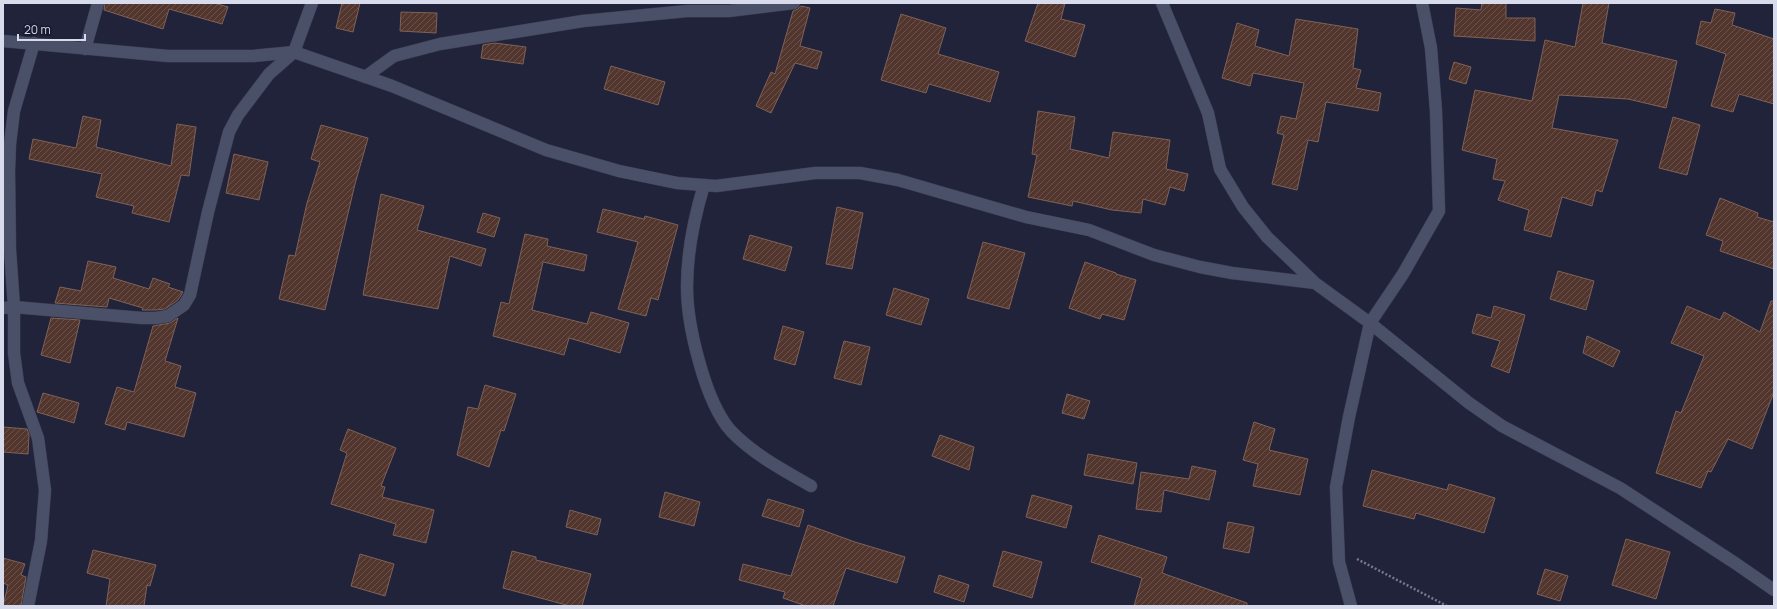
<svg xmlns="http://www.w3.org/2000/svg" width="1777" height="609" font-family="Manrope,sans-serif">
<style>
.building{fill:url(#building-hatch);stroke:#806157}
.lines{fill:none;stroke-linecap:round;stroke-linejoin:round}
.minor-casing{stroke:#3b3e51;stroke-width:13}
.path{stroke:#76798d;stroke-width:2.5;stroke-dasharray:2 2;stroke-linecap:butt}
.minor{stroke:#4b5069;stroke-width:12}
</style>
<defs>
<pattern id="building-hatch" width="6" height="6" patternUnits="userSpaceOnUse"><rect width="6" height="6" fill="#52362d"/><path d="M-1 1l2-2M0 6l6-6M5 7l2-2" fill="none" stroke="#6a524c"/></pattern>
</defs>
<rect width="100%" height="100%" fill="#20233a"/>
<!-- building -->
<path class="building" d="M 105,3 L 214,3 L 228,7 L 222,24 L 169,9 L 163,29 L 104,10 Z
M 342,3 L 360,3 L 353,32 L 336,28 Z
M 1038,3 L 1065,3 L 1061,19 L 1085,25 L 1075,57 L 1025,41 Z
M 1482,3 L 1506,3 L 1506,18 L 1535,18 L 1535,41 L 1454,36 L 1456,8 L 1481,10 Z
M 1583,3 L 1609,3 L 1602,43 L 1677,61 L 1666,108 L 1628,99 L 1559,95 L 1552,128 L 1618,140 L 1602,192 L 1596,190 L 1592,206 L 1562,197 L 1551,237 L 1524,230 L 1529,210 L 1498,200 L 1505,181 L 1493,179 L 1497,159 L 1462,150 L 1475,90 L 1532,101 L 1545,40 L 1575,47 Z
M 801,6 L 810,8 L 800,46 L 822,52 L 817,69 L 795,63 L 771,113 L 756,106 L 771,72 L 775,74 L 793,11 L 798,9 Z
M 1715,9 L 1735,13 L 1732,25 L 1774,39 L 1774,104 L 1739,94 L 1733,112 L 1711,106 L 1726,54 L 1696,44 L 1701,21 L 1711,23 Z
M 401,12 L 437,13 L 436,33 L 400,31 Z
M 901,14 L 946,28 L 938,54 L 999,72 L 990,102 L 929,84 L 926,93 L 881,80 Z
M 1296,19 L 1358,29 L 1353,68 L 1361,70 L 1356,88 L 1381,93 L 1378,111 L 1326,102 L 1318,142 L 1308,140 L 1297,190 L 1272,184 L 1284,135 L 1277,133 L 1281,116 L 1296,119 L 1304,83 L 1253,73 L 1250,86 L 1222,78 L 1237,23 L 1259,30 L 1255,46 L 1289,56 Z
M 495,43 L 526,47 L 523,64 L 481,58 L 483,45 Z
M 1454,62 L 1471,67 L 1466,84 L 1449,79 Z
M 611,66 L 665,82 L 658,105 L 604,89 Z
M 1038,111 L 1075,117 L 1070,149 L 1109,158 L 1113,132 L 1170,140 L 1166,169 L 1188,174 L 1184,191 L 1170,187 L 1165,205 L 1143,199 L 1141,213 L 1112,210 L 1073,201 L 1072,206 L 1028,197 L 1037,155 L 1032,154 Z
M 83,116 L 101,120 L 96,147 L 171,166 L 177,124 L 196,127 L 189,176 L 181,175 L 169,222 L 132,213 L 134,206 L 96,197 L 102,174 L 29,159 L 33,139 L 76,148 Z
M 1673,117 L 1700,125 L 1687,175 L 1659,168 Z
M 321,125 L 368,138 L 355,184 L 325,310 L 279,299 L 289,255 L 295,256 L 307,203 L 320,162 L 311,159 Z
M 234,154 L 268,162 L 259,200 L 226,193 Z
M 381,194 L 424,206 L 417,230 L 486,249 L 481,266 L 450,256 L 438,309 L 363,295 Z
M 1720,198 L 1758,213 L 1757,217 L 1774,222 L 1774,269 L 1720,251 L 1723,241 L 1706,235 Z
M 837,207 L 863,213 L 852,269 L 826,264 Z
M 603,209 L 644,219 L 645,216 L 678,225 L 658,300 L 651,298 L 646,316 L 618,309 L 638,242 L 597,232 Z
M 483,213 L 500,218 L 494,237 L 477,232 Z
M 525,234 L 548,239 L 547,246 L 587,255 L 584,271 L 543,262 L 532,310 L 587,324 L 591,312 L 629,323 L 620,353 L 569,338 L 564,355 L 493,336 L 501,302 L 509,304 Z
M 750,235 L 792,247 L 785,271 L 743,259 Z
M 983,242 L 1025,253 L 1009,309 L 967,298 Z
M 88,261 L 116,267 L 113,278 L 149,289 L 153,278 L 170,284 L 168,287 L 183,292 L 178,300 L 165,309 L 155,310 L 142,310 L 143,308 L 109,298 L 107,307 L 55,303 L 60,287 L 81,291 Z
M 1085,262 L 1116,273 L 1116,274 L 1136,280 L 1124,320 L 1102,314 L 1100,319 L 1069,308 Z
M 1558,271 L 1594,281 L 1586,310 L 1550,299 Z
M 894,288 L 929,299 L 921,325 L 886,315 Z
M 1771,301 L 1774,301 L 1774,392 L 1752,449 L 1728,439 L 1711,472 L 1708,471 L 1701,488 L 1656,473 L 1676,411 L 1681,413 L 1704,356 L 1671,343 L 1687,306 L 1720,320 L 1724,312 L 1760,332 Z
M 1494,306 L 1525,315 L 1509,373 L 1491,366 L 1500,341 L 1472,333 L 1477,314 L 1491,318 Z
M 51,318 L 80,320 L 70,363 L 41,355 Z
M 178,318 L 165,361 L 181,366 L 175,387 L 196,393 L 184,437 L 127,422 L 125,430 L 105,424 L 117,387 L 134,392 L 153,326 L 170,323 Z
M 783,326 L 804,332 L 795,365 L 774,359 Z
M 1587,336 L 1620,351 L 1613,367 L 1583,353 Z
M 844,341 L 870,347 L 861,385 L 834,378 Z
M 485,385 L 516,394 L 504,431 L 501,430 L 489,467 L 457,455 L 468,407 L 478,409 Z
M 43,393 L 79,403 L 74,423 L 37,412 Z
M 1067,394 L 1090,401 L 1084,419 L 1062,413 Z
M 1254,422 L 1275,429 L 1269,450 L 1308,459 L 1300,495 L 1253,486 L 1258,464 L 1243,460 Z
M 3,427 L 27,429 L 29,435 L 28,454 L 3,452 Z
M 348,429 L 396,448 L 381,486 L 385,487 L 382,497 L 434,510 L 426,543 L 393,535 L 396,524 L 331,504 L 347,453 L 340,450 Z
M 940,435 L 974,447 L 969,470 L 932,456 Z
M 1088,454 L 1137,463 L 1133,484 L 1084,475 Z
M 1192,466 L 1216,471 L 1209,500 L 1164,490 L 1161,512 L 1136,509 L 1141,472 L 1189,479 Z
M 1372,470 L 1447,490 L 1449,484 L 1495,498 L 1484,533 L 1416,513 L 1414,519 L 1363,506 Z
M 665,492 L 700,502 L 694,526 L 659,517 Z
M 1032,495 L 1072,506 L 1066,528 L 1026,517 Z
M 768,499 L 804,510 L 799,527 L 762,516 Z
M 570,510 L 601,519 L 597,535 L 566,527 Z
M 1228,522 L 1254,527 L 1249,553 L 1223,548 Z
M 808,525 L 855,542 L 905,557 L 897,583 L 846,568 L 833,606 L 806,606 L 783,598 L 785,592 L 739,580 L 743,564 L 791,576 Z
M 1099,535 L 1167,557 L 1162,573 L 1247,603 L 1247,606 L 1134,606 L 1142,578 L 1091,562 Z
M 1626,539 L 1670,552 L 1656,599 L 1612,585 Z
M 93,550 L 156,565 L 150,586 L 147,585 L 144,606 L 106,606 L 110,579 L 87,573 Z
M 512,551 L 536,557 L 536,560 L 591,574 L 582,606 L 570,606 L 503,588 Z
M 1003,551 L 1042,562 L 1032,598 L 993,586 Z
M 360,554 L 394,564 L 385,596 L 351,586 Z
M 3,558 L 25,564 L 21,575 L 26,577 L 21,606 L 3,606 L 8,585 L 3,583 Z
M 1545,569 L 1568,576 L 1560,601 L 1537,594 Z
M 939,575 L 969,585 L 964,602 L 934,592 Z"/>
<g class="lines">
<!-- minor casing -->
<g class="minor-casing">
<path id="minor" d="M 1162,3 L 1208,113 L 1220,169 L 1243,207 L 1267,237 L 1315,283 L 1370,323 L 1469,403 L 1502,426 L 1620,488 L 1735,563 L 1774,590
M 3,41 L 168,56 L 253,56 L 294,52 L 392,86 L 546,150 L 619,171 L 677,183 L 716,186 L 815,173 L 860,173 L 898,180 L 1026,217 L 1089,230 L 1154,255 L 1200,267 L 1232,273 L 1315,283
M 85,49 L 98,3
M 365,77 L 394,56 L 440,44 L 583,21 L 687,11 L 729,11 L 794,3
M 704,185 C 694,218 687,252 687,287 C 687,325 705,402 731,431 C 753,454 783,470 811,486
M 3,308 L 14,307 L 142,318 L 156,318 L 168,316 L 184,305 L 190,295 L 208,212 L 229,132 L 238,115 L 269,74 L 294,52 L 312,3
M 28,606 L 41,541 L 45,490 L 38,438 L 18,383 L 14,353 L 14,307 L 10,250 L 9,171 L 10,144 L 14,111 L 34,43
M 1351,606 L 1339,562 L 1336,487 L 1349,417 L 1370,323 L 1403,274 L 1439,211 L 1436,111 L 1431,48 L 1422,3"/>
</g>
<!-- path -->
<path class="path" d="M 1357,559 L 1447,606"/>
<!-- minor -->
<use href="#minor" class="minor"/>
</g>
<!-- border -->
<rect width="1777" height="609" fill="none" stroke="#d8dbeb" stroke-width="8"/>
<!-- scale -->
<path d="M18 34v6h67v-6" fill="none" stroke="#d8dbeb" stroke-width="2"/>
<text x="24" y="34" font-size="12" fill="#d8dbeb" stroke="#171a2f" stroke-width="3" paint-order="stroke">20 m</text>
</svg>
